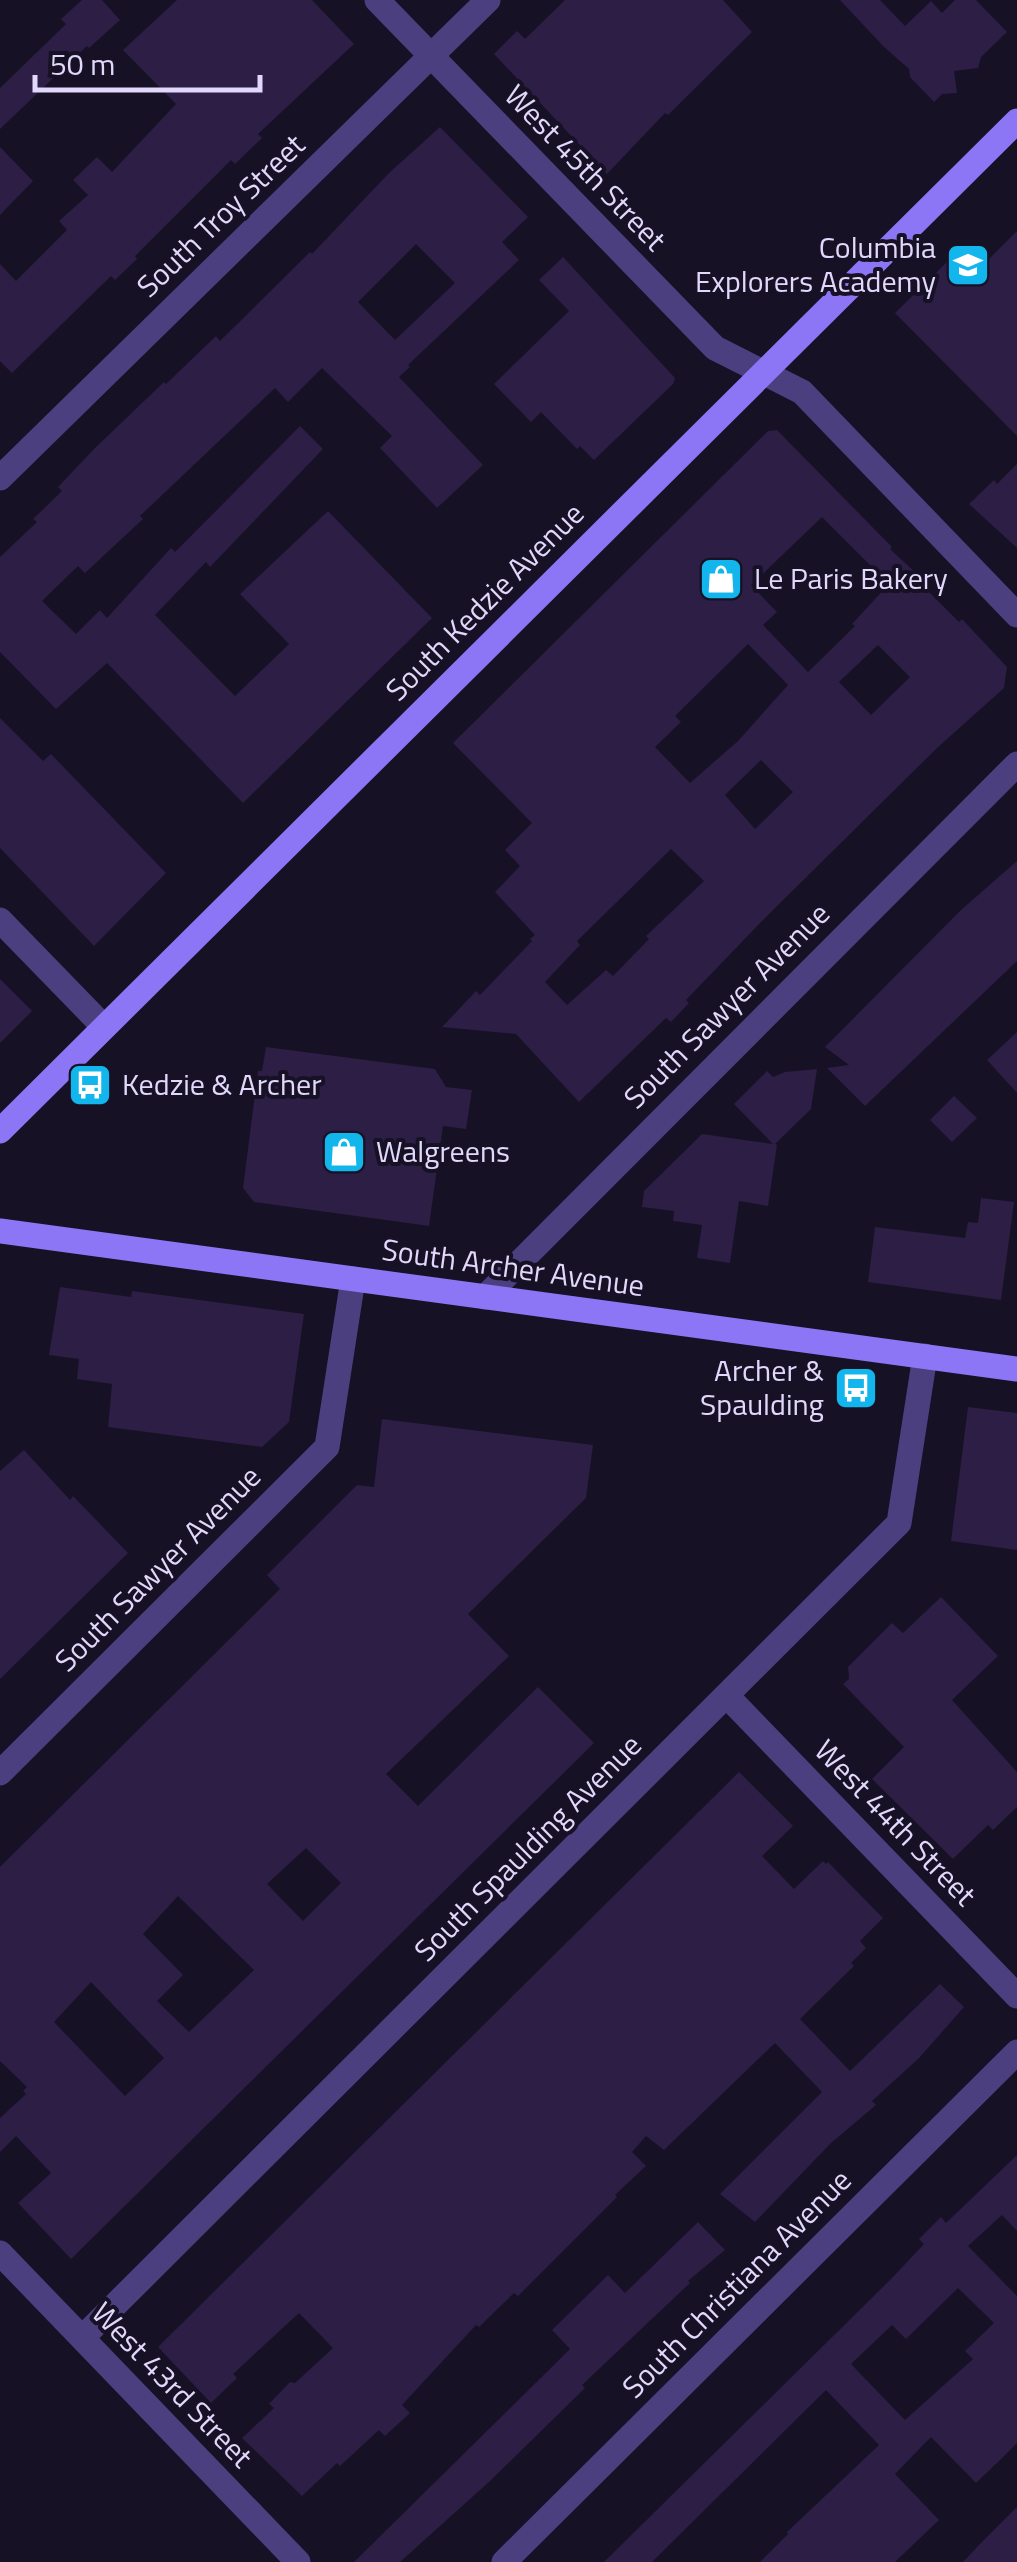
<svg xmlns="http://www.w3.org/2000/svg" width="1017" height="2562" font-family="'Titillium Web',sans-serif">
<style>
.building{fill:#2c1e44;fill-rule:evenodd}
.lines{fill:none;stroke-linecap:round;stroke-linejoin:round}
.minor{stroke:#4c3f80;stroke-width:25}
.secondary{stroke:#8d76f5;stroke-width:25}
.labels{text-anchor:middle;stroke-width:8;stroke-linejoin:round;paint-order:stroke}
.street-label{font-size:30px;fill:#e1d8fc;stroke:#171125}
.poi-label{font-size:30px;fill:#e1d8fc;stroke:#171125;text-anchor:start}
</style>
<rect width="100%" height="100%" fill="#171125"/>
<!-- building -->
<path class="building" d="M 82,0 L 102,0 L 120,20 L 89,48 L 87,46 L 0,129 L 0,88 L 66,24 L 61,19 Z
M 177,0 L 312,0 L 354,44 L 258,134 L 262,138 L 235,164 L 231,160 L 135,256 L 137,259 L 115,280 L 111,276 L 12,373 L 0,361 L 0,264 L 16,281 L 67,230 L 59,221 L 88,195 L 73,180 L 97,157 L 112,172 L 176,104 L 123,50 Z
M 565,0 L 723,0 L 752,32 L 668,115 L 665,113 L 607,174 L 494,54 L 517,31 L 525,39 Z
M 840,0 L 880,0 L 905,26 L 931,1 L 942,13 L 955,0 L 976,0 L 1007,32 L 981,57 L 978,68 L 954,71 L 957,93 L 942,94 L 934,102 L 910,77 L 909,69 L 883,46 Z
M 440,127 L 528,217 L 502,242 L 519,260 L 408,365 L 410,367 L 399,377 L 483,465 L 437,508 L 380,448 L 392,436 L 322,368 L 288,402 L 275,388 L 140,516 L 143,519 L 85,573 L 78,566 L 42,601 L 76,634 L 100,610 L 107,618 L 171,548 L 175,552 L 191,536 L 300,426 L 323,449 L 210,567 L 206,562 L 155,615 L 235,696 L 289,644 L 240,594 L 328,511 L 432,618 L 243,803 L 107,663 L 56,709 L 0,652 L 0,557 L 37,522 L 33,519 L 62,491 L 58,487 L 95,448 L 164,382 L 166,384 L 216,336 L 220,341 L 310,252 L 312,254 L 389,173 ZM 416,244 L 455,283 L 395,340 L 358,302 Z
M 0,147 L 33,181 L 0,215 Z
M 1017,231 L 1017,436 L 895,313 L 954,255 L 973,275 Z
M 563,257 L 675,378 L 673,384 L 594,460 L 580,446 L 577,449 L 541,412 L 531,422 L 494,384 L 569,311 L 539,280 Z
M 777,430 L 892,547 L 890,549 L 930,586 L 927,590 L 959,622 L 962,619 L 1007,667 L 1004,688 L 937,748 L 763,920 L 686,1000 L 689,1003 L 671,1022 L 666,1018 L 579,1102 L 516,1034 L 442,1027 L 476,991 L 480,995 L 532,941 L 530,939 L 535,935 L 495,892 L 520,866 L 505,850 L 532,823 L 453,743 L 768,431 ZM 822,517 L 889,584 L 852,624 L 855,626 L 808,672 L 763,625 L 777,612 L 751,585 ZM 748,644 L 788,685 L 738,741 L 690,783 L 655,747 L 681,722 L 675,716 ZM 878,645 L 910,677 L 871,715 L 839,682 ZM 761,760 L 793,792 L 755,829 L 725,795 ZM 671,849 L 704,881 L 646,936 L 649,939 L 613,976 L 606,970 L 567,1005 L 545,982 L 580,945 L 577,941 Z
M 1017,464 L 1017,548 L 969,504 L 994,480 L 997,484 Z
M 0,718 L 43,761 L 51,754 L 166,873 L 94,946 L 0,848 Z
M 1017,861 L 1017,961 L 865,1106 L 827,1068 L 849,1065 L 825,1047 L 961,910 Z
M 0,979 L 32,1011 L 0,1043 Z
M 1017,1032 L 1017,1093 L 987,1060 Z
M 266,1047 L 435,1069 L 446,1087 L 472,1090 L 466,1129 L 443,1126 L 429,1226 L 254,1202 L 243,1188 L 258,1071 L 262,1071 Z
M 817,1069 L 811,1109 L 775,1144 L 777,1145 L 768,1206 L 739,1201 L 730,1263 L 697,1258 L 702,1225 L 673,1221 L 674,1211 L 642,1207 L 644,1191 L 702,1134 L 773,1144 L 734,1104 L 767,1071 L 773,1077 L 785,1072 Z
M 954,1096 L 977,1118 L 952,1142 L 930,1120 Z
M 981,1198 L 1014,1202 L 1001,1300 L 868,1282 L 875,1227 L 965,1238 L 968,1222 L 978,1223 Z
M 60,1287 L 131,1297 L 132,1291 L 304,1314 L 289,1422 L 262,1447 L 108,1427 L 112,1384 L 77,1379 L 79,1359 L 49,1355 Z
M 968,1407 L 1017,1413 L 1017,1550 L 951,1541 Z
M 382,1419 L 593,1445 L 586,1498 L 468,1614 L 509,1656 L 386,1774 L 418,1806 L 538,1687 L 594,1743 L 71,2259 L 18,2203 L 51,2173 L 16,2136 L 0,2152 L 0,2118 L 26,2094 L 23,2091 L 27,2087 L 0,2061 L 0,1867 L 280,1589 L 267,1575 L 357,1485 L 374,1487 ZM 306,1848 L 341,1883 L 303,1921 L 267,1884 ZM 178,1896 L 254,1970 L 189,2032 L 157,2001 L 183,1975 L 143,1934 ZM 91,1982 L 164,2058 L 125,2096 L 54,2022 Z
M 24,1450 L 70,1500 L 73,1496 L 128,1553 L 0,1679 L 0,1471 Z
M 941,1597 L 998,1656 L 952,1700 L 1017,1772 L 1017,1807 L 993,1830 L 988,1825 L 953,1859 L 872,1779 L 904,1747 L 843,1684 L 849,1679 L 848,1667 L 892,1623 L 903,1633 Z
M 739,1772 L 793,1826 L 762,1856 L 794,1889 L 823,1861 L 826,1864 L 828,1862 L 883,1918 L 860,1941 L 866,1948 L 851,1963 L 854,1966 L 800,2019 L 850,2071 L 940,1984 L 964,2007 L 919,2058 L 872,2101 L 876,2105 L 831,2143 L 755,2222 L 720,2194 L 822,2092 L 775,2043 L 664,2150 L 646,2136 L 632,2152 L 646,2166 L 615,2195 L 617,2197 L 518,2296 L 514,2293 L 479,2327 L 476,2325 L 402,2405 L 410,2413 L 385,2436 L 379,2430 L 340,2466 L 337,2463 L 302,2496 L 242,2438 L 274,2408 L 269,2404 L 290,2382 L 295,2383 L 333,2348 L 299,2313 L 233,2374 L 237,2378 L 211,2403 L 158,2347 Z
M 1017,2155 L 1017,2231 L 1002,2215 L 968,2246 L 1017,2296 L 1017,2443 L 999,2461 L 976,2483 L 931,2437 L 895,2474 L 939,2520 L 895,2562 L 760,2562 L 788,2534 L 787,2532 L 879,2445 L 826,2390 L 652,2562 L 604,2562 L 891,2279 L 924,2244 L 919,2239 L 941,2217 L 946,2223 ZM 958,2288 L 994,2323 L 965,2351 L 973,2359 L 905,2420 L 851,2364 L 892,2325 L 906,2339 Z
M 698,2222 L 725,2250 L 688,2281 L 690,2283 L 582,2385 L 585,2388 L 490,2481 L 400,2562 L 354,2562 L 570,2349 L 552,2330 L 608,2275 L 625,2293 Z
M 1017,2507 L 1017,2562 L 963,2562 L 978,2546 Z"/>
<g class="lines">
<!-- minor -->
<path class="minor" d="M 377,0 L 715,348 L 802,392 L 1017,615
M 0,478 L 488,0
M 0,920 L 104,1027
M 485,1297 L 1017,764
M 727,1696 L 1017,1996
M 0,1773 L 327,1447 L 353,1279
M 0,2253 L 298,2562
M 82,2338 L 899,1523 L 925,1356
M 504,2562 L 1017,2052"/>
<!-- secondary -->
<path class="secondary" d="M 0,1131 L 1017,121
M 0,1231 L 1017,1369"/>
</g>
<!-- icons -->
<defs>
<g id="school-square" transform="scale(2.25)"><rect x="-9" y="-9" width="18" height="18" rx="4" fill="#12b6ed" stroke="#171125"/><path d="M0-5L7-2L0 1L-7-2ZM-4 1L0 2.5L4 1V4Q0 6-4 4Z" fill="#fff"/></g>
<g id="shop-square" transform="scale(2.25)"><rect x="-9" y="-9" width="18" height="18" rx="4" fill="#12b6ed" stroke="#171125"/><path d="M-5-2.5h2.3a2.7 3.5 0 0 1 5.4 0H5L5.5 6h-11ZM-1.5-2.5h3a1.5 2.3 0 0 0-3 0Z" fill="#fff"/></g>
<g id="bus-square" transform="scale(2.25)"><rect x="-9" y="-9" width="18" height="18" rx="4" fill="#12b6ed" stroke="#171125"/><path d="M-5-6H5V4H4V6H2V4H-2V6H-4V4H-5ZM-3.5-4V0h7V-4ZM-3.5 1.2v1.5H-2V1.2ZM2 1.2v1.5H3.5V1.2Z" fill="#fff"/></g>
</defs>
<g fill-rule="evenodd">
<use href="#school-square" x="968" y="265"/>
<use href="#shop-square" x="721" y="579"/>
<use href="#bus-square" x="90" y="1085"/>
<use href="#shop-square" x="344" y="1152"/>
<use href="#bus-square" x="856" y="1388"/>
</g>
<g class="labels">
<!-- street labels -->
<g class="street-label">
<text transform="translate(585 168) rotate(46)" y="10">West 45th Street</text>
<text transform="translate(221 216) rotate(-44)" y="10">South Troy Street</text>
<text transform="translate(485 602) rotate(-45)" y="10">South Kedzie Avenue</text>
<text transform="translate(727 1006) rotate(-45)" y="10">South Sawyer Avenue</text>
<text transform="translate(513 1268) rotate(8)" y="10">South Archer Avenue</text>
<text transform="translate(158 1569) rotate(-45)" y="10">South Sawyer Avenue</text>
<text transform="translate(895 1823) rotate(46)" y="10">West 44th Street</text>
<text transform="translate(528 1848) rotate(-45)" y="10">South Spaulding Avenue</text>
<text transform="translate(737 2284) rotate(-45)" y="10">South Christiana Avenue</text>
<text transform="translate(172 2385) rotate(46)" y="10">West 43rd Street</text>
</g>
<!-- poi labels -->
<g class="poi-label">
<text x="936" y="258" text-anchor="end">Columbia<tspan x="936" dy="34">Explorers Academy</tspan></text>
<text x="754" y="589">Le Paris Bakery</text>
<text x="122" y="1095">Kedzie &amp; Archer</text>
<text x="376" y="1162">Walgreens</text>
<text x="824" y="1381" text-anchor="end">Archer &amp;<tspan x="824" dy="34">Spaulding</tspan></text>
</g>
</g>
<!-- scale -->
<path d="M35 75v15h225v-15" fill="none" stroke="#e1d8fc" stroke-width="5"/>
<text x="50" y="75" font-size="30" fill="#e1d8fc" stroke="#171125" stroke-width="8" paint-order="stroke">50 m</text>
</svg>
